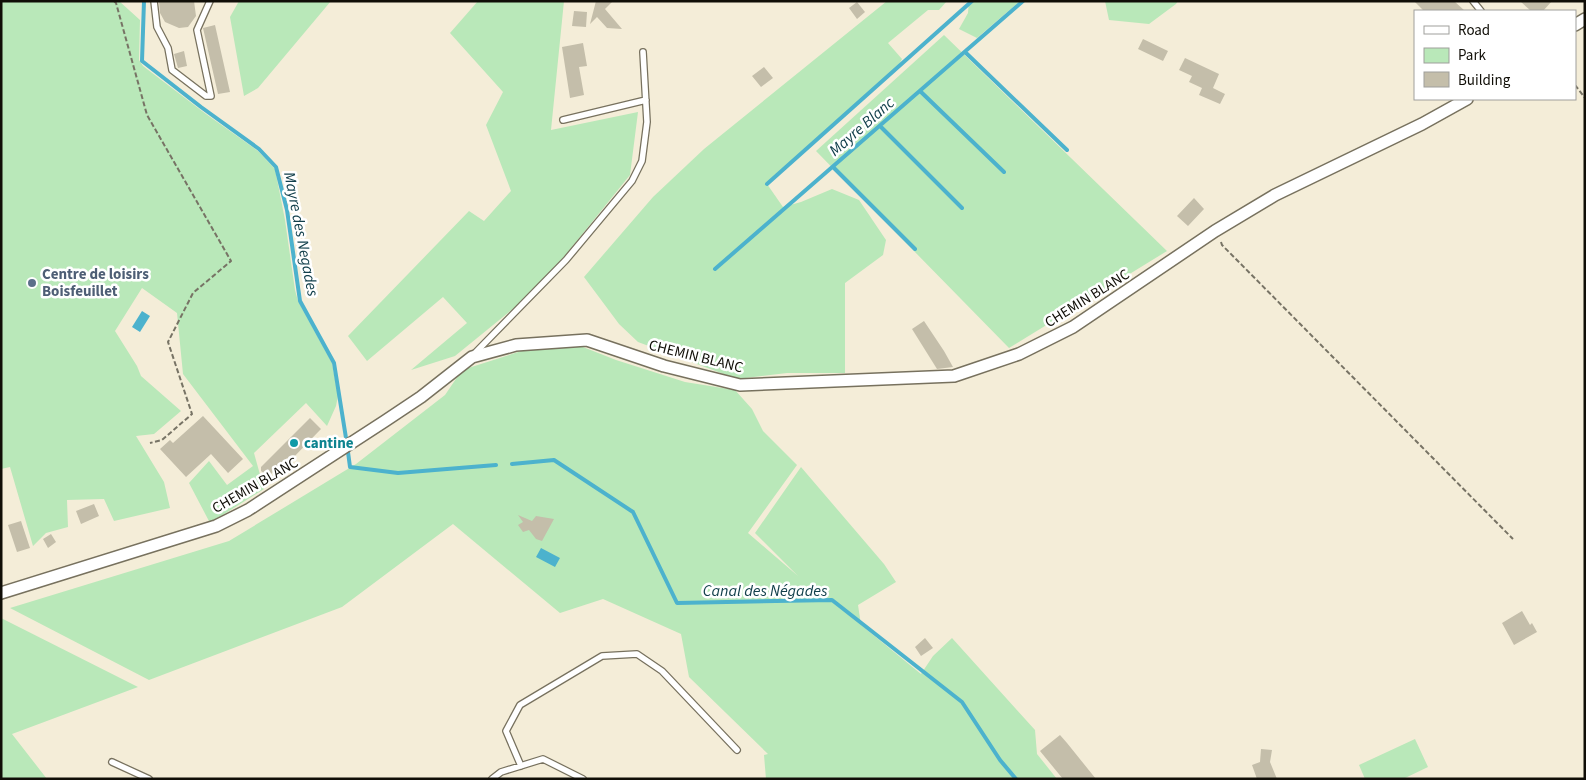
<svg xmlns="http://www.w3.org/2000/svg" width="1586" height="780" font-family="'Source Sans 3',sans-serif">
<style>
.green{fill:#b9e8b9}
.water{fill:#4cb2cd}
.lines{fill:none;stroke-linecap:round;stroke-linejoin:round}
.stream{stroke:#4cb2cd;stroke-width:4}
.building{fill:#c4beaa}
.service-casing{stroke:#77715e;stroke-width:8}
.minor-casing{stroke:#77715e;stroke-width:14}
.path{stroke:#777365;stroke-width:2;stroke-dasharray:5 2.5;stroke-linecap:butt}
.service{stroke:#fff;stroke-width:5.5}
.minor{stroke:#fff;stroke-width:11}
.service-dot{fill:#5c6f8a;stroke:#fff;stroke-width:2}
.culture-dot{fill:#0f9aa8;stroke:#fff;stroke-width:2}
.labels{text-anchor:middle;stroke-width:5;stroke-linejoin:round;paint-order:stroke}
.service-label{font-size:15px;font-weight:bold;fill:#4e5e75;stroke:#fff;text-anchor:start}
.street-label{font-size:15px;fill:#100e07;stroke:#fff}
.culture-label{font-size:15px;font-weight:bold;fill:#0d838f;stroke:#fff;text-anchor:start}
.water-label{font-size:16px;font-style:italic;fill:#13404c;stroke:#fff}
</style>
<rect width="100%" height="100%" fill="#f4edd8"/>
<!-- green -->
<path class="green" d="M 1,1 L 119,1 L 140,20 L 139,60 L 143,66 L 206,114 L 258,151 L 275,169 L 285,220 L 295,290 L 298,301 L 332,363 L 338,396 L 336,406 L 327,426 L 306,403 L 254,453 L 264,489 L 210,523 L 189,483 L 209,461 L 227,485 L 253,466 L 183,374 L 177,313 L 142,288 L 115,331 L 137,366 L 141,376 L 181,411 L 154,434 L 136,436 L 164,482 L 170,508 L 114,521 L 104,499 L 67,500 L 68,527 L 46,533 L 33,546 L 10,467 L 1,469 Z
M 239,1 L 331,1 L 258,88 L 244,96 L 230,17 Z
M 478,1 L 564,1 L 551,130 L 638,112 L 630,175 L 563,258 L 525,299 L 455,356 L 411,370 L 467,323 L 443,297 L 367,361 L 348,336 L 469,211 L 484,221 L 511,191 L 486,125 L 503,92 L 450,33 Z
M 887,1 L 947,1 L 939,10 L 928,10 L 888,43 L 902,59 L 896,70 L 767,184 L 783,207 L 801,202 L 832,189 L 859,200 L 886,240 L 883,255 L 845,283 L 845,373 L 787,373 L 737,379 L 638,342 L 619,324 L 584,277 L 653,197 L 704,149 Z
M 969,1 L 1020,1 L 977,38 L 959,29 L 968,13 Z
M 1105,1 L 1178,1 L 1176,4 L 1149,24 L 1109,20 Z
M 944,35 L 1167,251 L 1009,348 L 816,151 Z
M 534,347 L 583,347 L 616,360 L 685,382 L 735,390 L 752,409 L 763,431 L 797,465 L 748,533 L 798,576 L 755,533 L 801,467 L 884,564 L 896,582 L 858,605 L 861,625 L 921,674 L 933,656 L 952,638 L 1035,730 L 1037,754 L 1057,779 L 766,779 L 764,755 L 768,754 L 689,677 L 681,634 L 603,599 L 560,613 L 453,524 L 342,607 L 149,680 L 10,608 L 229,541 L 356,464 L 445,395 L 462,370 Z
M 1,618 L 138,687 L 12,734 L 47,779 L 1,779 Z
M 1415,739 L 1428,767 L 1403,779 L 1365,779 L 1359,765 Z"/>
<!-- water -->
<path class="water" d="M 142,311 L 150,316 L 140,332 L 132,327 Z
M 541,548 L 560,558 L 555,567 L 536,557 Z"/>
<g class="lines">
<!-- stream -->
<path class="stream" d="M 144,1 L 142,61 L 201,107 L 259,149 L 276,167 L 287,210 L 300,301 L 334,363 L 346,438
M 965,52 L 1067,150
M 920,91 L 1004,172
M 880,126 L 962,208
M 833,167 L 915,249
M 767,184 L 972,1
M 715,269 L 1023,1
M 348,452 L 350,467 L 398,473 L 496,465
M 512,464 L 554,460 L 633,512 L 677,603 L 832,600 L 962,702 L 1000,760 L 1016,779"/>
</g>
<!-- building -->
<path class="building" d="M 159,1 L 194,1 L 196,16 L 188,27 L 179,28 L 165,22 L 160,13 Z
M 596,1 L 613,1 L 605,9 L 622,29 L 607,28 L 597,17 L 590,24 Z
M 1414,1 L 1454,1 L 1465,11 L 1424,11 Z
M 1520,1 L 1552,1 L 1543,11 L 1531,11 Z
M 857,2 L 865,12 L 857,19 L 849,8 Z
M 574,11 L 587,12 L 586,27 L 572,26 Z
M 215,25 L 230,92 L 218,94 L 203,28 Z
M 1143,39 L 1168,51 L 1163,61 L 1138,49 Z
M 583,43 L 587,66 L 579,67 L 584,95 L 570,98 L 562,47 Z
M 184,51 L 187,66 L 178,68 L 174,54 Z
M 1185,58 L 1219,74 L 1213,88 L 1225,94 L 1220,104 L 1199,95 L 1202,88 L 1189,82 L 1192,76 L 1179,70 Z
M 764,67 L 773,78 L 761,87 L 752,76 Z
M 1194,198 L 1204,209 L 1188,226 L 1177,216 Z
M 924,321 L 944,351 L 953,367 L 937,369 L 912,329 Z
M 203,416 L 243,459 L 228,473 L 211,454 L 186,477 L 160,449 L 170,440 L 173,443 Z
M 310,418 L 321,429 L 290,461 L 287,458 L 268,477 L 261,471 L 261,467 Z
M 94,504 L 99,516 L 81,524 L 76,511 Z
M 518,515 L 532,521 L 536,516 L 554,519 L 542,541 L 536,539 L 529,530 L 523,532 L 518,525 L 523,522 Z
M 21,521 L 30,548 L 17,552 L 8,525 Z
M 51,534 L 56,542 L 48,548 L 43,539 Z
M 1522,611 L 1530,625 L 1532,623 L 1537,632 L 1514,645 L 1502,623 Z
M 925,638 L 933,648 L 921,656 L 915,647 Z
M 1060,735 L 1067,743 L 1096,779 L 1063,779 L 1040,751 Z
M 1261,749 L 1272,750 L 1270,762 L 1277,779 L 1257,779 L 1252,765 L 1260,762 Z"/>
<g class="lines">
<!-- service casing -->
<g class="service-casing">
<path id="service" d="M 154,1 L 157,27 L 168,48 L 172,70 L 206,96 L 211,96 L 197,30 L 210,1
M 1473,1 L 1481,11
M 563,120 L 646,100
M 475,353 L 566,260 L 632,181 L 642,161 L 647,122 L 643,52
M 112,762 L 149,779
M 521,766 L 506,731 L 520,705 L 602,656 L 637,654 L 662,671 L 737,750
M 492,779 L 501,772 L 543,759 L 583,779"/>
</g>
<!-- minor casing -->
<g class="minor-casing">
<path id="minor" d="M 1575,25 L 1585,19
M 1,593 L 216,526 L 248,510 L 385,421 L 421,397 L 472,357 L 516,345 L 587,340 L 664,366 L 740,385 L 954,376 L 1019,354 L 1073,327 L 1215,231 L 1275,195 L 1422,124 L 1467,99"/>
</g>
<!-- path -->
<path class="path" d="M 114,1 L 116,3 L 147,115 L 231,261 L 193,293 L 168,342 L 192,414 L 162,440 L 150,443
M 1575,85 L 1585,98
M 1221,242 L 1222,245 L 1513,539"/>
<!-- service -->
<use href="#service" class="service"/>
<!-- minor -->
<use href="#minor" class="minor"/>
</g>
<!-- markers -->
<circle class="service-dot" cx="32" cy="283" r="5"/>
<circle class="culture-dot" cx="294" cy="443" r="5"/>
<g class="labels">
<!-- service labels -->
<g class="service-label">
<text x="42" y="279">Centre de loisirs<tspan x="42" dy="17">Boisfeuillet</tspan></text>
</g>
<!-- street labels -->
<g class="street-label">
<text transform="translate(1087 298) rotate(-32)" y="5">CHEMIN BLANC</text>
<text transform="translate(696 356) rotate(14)" y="5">CHEMIN BLANC</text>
<text transform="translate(255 485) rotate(-30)" y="5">CHEMIN BLANC</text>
</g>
<!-- culture labels -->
<g class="culture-label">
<text x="304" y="448">cantine</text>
</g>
<!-- water labels -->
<g class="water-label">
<text transform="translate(861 126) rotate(-41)" y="6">Mayre Blanc</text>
<text transform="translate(302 234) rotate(79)" y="6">Mayre des Negades</text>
<text x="765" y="596">Canal des Négades</text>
</g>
</g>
<!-- border -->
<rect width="1586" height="780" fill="none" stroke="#100e07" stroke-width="5"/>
<!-- legend -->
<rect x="1414" y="10" width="162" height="90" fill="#ffffff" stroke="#9f9f9c"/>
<rect x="1424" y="26" width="25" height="8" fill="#ffffff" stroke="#9f9f9c"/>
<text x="1458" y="35" font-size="15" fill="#100e07">Road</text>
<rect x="1424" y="48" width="25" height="15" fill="#b9e8b9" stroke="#9f9f9c"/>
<text x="1458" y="60" font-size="15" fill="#100e07">Park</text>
<rect x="1424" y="72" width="25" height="15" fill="#c4beaa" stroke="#9f9f9c"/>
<text x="1458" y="85" font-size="15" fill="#100e07">Building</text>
</svg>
